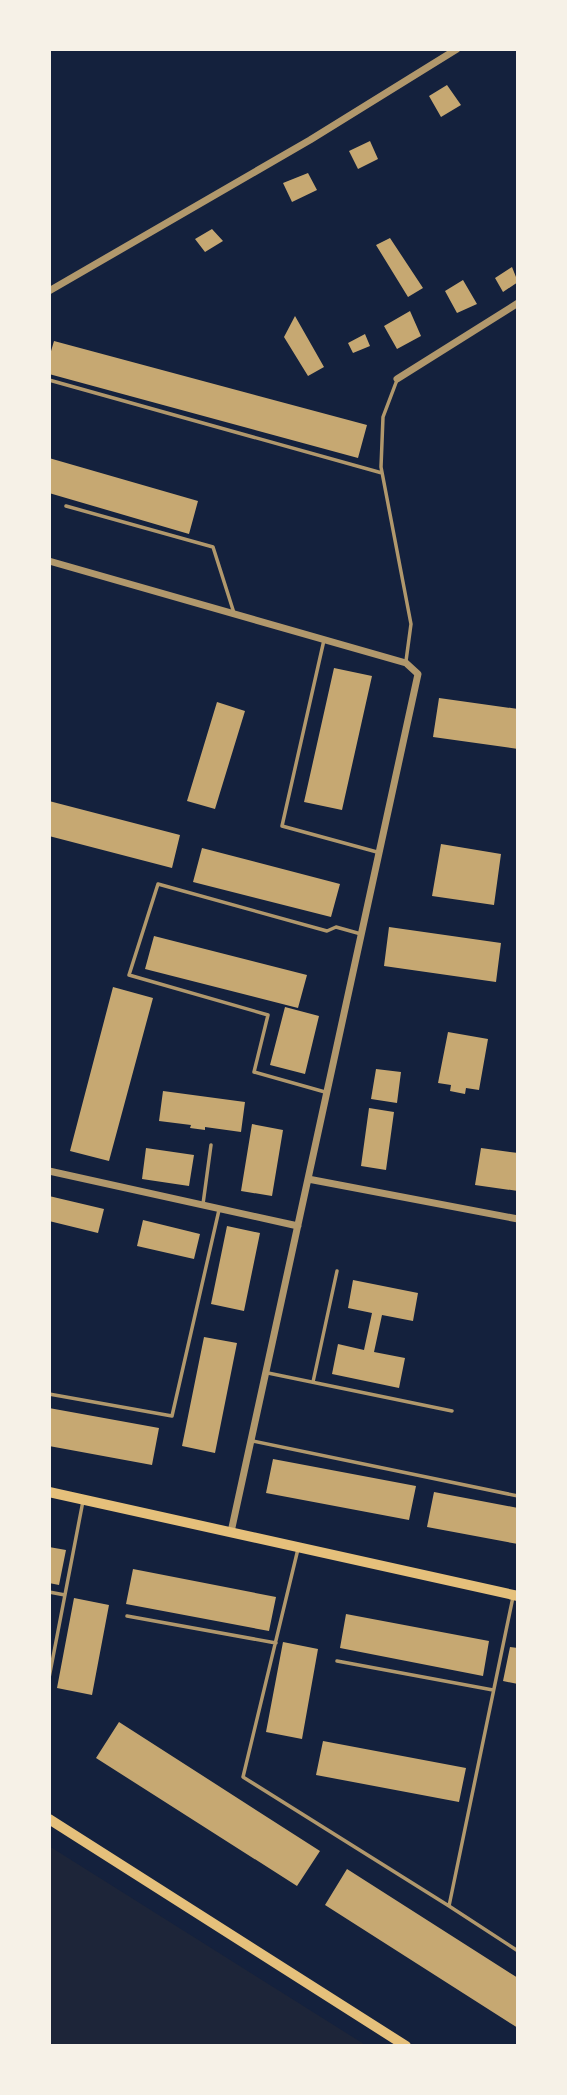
<svg xmlns="http://www.w3.org/2000/svg" width="567" height="2095" font-family="'DM Sans',sans-serif">
<style>
.green{fill:#1d2539}
.building{fill:#c6a872}
.lines{fill:none;stroke-linecap:round;stroke-linejoin:round}
.service{stroke:#b1986c;stroke-width:3.5}
.minor{stroke:#b1986c;stroke-width:7}
.secondary{stroke:#e5c07b;stroke-width:10}
</style>
<rect width="100%" height="100%" fill="#14213d"/>
<!-- green -->
<path class="green" d="M 49,1846 L 367,2046 L 49,2046 Z"/>
<!-- building -->
<path class="building" d="M 447,85 L 461,105 L 441,117 L 429,96 Z
M 370,141 L 378,159 L 358,169 L 349,151 Z
M 308,173 L 317,190 L 292,202 L 283,183 Z
M 212,229 L 223,241 L 205,252 L 195,239 Z
M 390,238 L 423,288 L 408,297 L 376,245 Z
M 512,267 L 518,282 L 503,292 L 495,278 Z
M 463,280 L 477,304 L 457,313 L 445,291 Z
M 410,311 L 421,336 L 397,349 L 384,326 Z
M 295,316 L 324,367 L 308,376 L 284,337 Z
M 365,334 L 370,346 L 353,353 L 348,343 Z
M 54,341 L 367,425 L 358,458 L 49,374 L 49,358 Z
M 49,458 L 198,501 L 189,534 L 49,493 Z
M 334,668 L 372,676 L 342,810 L 304,802 Z
M 439,698 L 518,709 L 518,749 L 433,737 Z
M 217,702 L 245,711 L 215,809 L 187,801 Z
M 49,801 L 180,835 L 172,868 L 49,836 Z
M 441,844 L 501,854 L 494,905 L 432,896 Z
M 202,848 L 340,884 L 331,917 L 193,882 Z
M 389,927 L 501,943 L 496,982 L 384,966 Z
M 154,936 L 307,975 L 298,1008 L 145,969 Z
M 113,987 L 153,998 L 109,1161 L 70,1151 Z
M 285,1007 L 319,1016 L 305,1074 L 270,1065 Z
M 448,1032 L 488,1039 L 479,1090 L 466,1088 L 465,1094 L 450,1091 L 451,1085 L 438,1083 Z
M 376,1069 L 401,1072 L 397,1103 L 371,1099 Z
M 163,1091 L 245,1102 L 241,1132 L 205,1127 L 205,1130 L 190,1128 L 191,1125 L 159,1121 Z
M 369,1108 L 394,1112 L 386,1170 L 361,1166 Z
M 252,1124 L 283,1130 L 272,1196 L 241,1191 Z
M 146,1148 L 194,1155 L 189,1186 L 142,1179 Z
M 481,1148 L 518,1153 L 518,1191 L 475,1185 Z
M 49,1196 L 104,1209 L 98,1233 L 49,1221 Z
M 143,1220 L 200,1234 L 194,1259 L 137,1246 Z
M 227,1226 L 260,1233 L 244,1311 L 211,1304 Z
M 353,1280 L 418,1293 L 413,1321 L 382,1315 L 374,1352 L 405,1358 L 399,1388 L 332,1374 L 338,1344 L 364,1350 L 372,1313 L 348,1308 Z
M 204,1337 L 237,1343 L 215,1453 L 182,1446 Z
M 49,1408 L 159,1428 L 152,1465 L 49,1446 Z
M 273,1459 L 416,1486 L 409,1520 L 266,1493 Z
M 434,1492 L 518,1508 L 518,1544 L 427,1527 Z
M 49,1547 L 66,1550 L 59,1585 L 49,1583 Z
M 133,1569 L 276,1597 L 269,1631 L 126,1604 Z
M 74,1598 L 109,1605 L 92,1695 L 57,1688 Z
M 346,1614 L 489,1641 L 483,1676 L 340,1648 Z
M 283,1642 L 318,1649 L 302,1739 L 266,1732 Z
M 510,1647 L 518,1648 L 518,1684 L 503,1681 Z
M 119,1722 L 320,1851 L 297,1886 L 96,1758 Z
M 323,1741 L 466,1768 L 459,1802 L 316,1775 Z
M 347,1869 L 518,1978 L 518,2028 L 325,1905 Z"/>
<g class="lines">
<!-- service -->
<path class="service" d="M 49,380 L 382,473
M 397,380 L 383,417 L 381,467 L 411,624 L 406,661
M 66,506 L 213,547 L 234,613
M 324,640 L 282,826 L 377,852
M 325,1092 L 254,1072 L 268,1015 L 129,975 L 158,884 L 327,931 L 336,927 L 361,934
M 203,1204 L 211,1145
M 268,1373 L 452,1411
M 313,1382 L 337,1271
M 49,1394 L 172,1416 L 219,1210
M 253,1441 L 518,1496
M 298,1549 L 243,1777 L 449,1906 L 513,1597
M 49,1592 L 65,1595
M 127,1616 L 276,1643
M 337,1661 L 493,1690
M 49,1678 L 83,1501
M 449,1906 L 518,1951"/>
<!-- minor -->
<path class="minor" d="M 49,291 L 310,140 L 457,49
M 397,379 L 518,303
M 49,561 L 406,663 L 418,674 L 231,1532
M 49,1171 L 298,1226
M 308,1179 L 518,1219"/>
<!-- secondary -->
<path class="secondary" d="M 49,1492 L 518,1596
M 49,1819 L 406,2046"/>
</g>
<!-- border -->
<rect width="567" height="2095" fill="none" stroke="#f6f1e7" stroke-width="102"/>
</svg>
